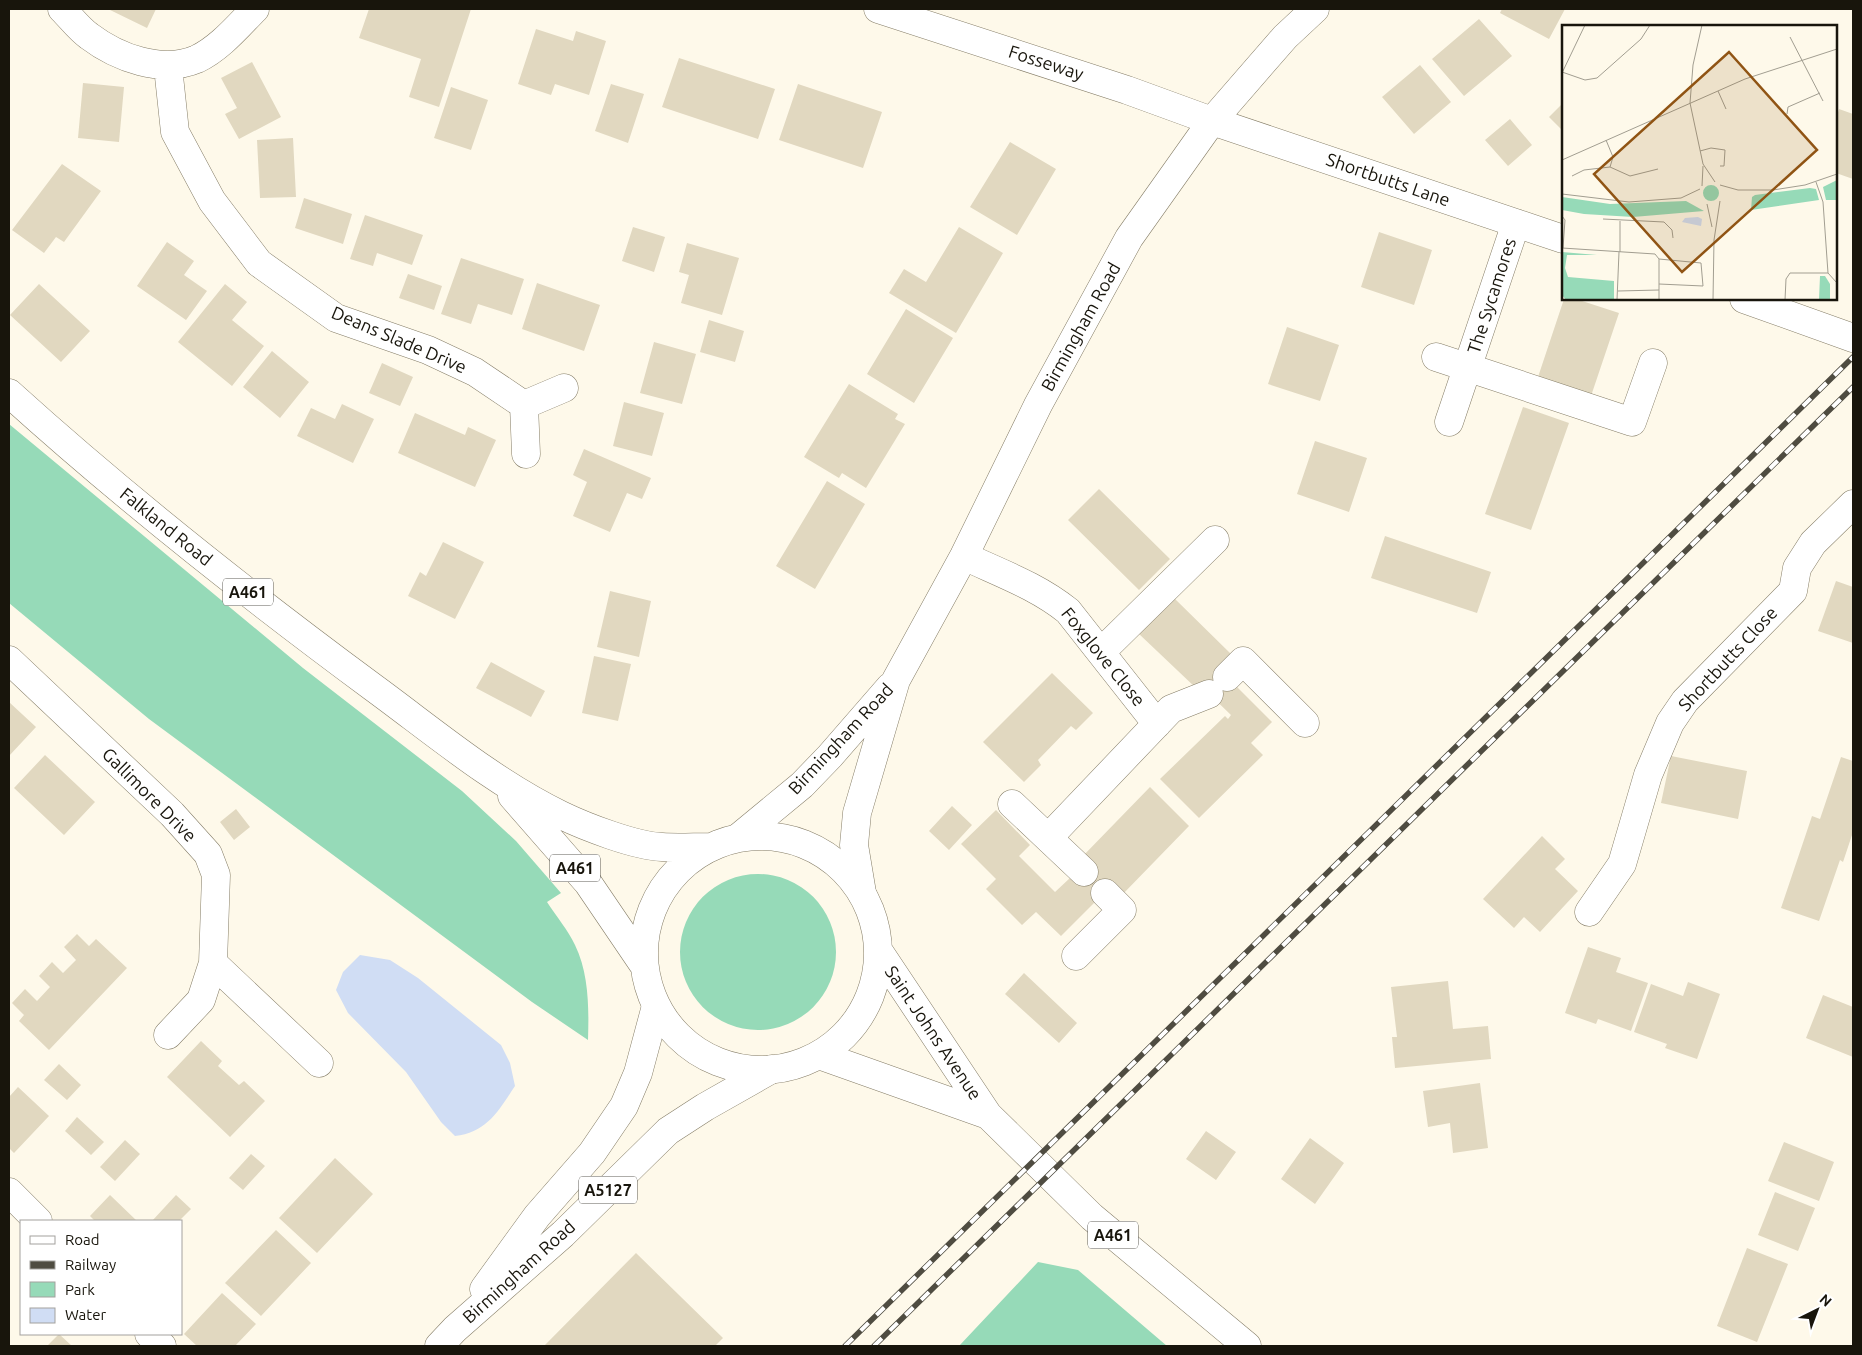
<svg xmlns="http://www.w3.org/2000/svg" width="1862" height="1355" font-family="Ubuntu,sans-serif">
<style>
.green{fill:#96dab8}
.water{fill:#d0ddf4}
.building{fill:#e1d8c0}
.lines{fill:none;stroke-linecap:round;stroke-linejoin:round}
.minor-casing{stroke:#857d67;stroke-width:29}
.major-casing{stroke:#857d67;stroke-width:29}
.highway-casing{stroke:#857d67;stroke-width:29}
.minor{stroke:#fff;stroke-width:28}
.major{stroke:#fff;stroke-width:28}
.highway{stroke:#fff;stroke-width:28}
.rail-casing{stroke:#4f4c41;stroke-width:5.5}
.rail{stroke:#fff;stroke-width:4;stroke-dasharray:11;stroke-linecap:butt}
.labels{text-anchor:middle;stroke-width:5;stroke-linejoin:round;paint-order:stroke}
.shield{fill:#fff;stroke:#5d5b55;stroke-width:1}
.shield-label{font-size:16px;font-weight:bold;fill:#18150c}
.street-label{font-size:18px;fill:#18150c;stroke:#fff}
.inset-road{fill:none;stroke:#a29e91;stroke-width:1}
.view{fill:#905414;fill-opacity:0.15;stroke:#905414;stroke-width:2.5}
.inset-edge{fill:none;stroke:#18150c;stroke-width:2.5}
</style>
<rect width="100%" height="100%" fill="#fef9ea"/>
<!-- green -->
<path class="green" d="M 9,424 L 303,668 L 462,791 L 516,841 L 561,893 L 547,902 C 556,916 568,930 575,945 C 589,974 589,1008 588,1040 L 532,1002 L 149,719 L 9,603 Z
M680 952a78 78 0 1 1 156 0a78 78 0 1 1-156 0Z
M 1038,1262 L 1078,1270 L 1167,1346 L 959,1346 Z"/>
<!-- water -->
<path class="water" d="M 360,955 L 390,960 L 418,978 L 501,1045 L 510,1063 L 515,1086 C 499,1110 487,1133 455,1136 L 441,1122 L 406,1072 L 348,1013 L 336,990 L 343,972 Z"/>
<!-- building -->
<path class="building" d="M 108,9 L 156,9 L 147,28 Z
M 369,9 L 471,9 L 439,107 L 409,97 L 421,59 L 359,38 Z
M 1502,9 L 1565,9 L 1549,39 L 1500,13 Z
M 1479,19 L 1512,56 L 1464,96 L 1432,59 Z
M 536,29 L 573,41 L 576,31 L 606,41 L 589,95 L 555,84 L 551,95 L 518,84 Z
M 679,58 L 775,89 L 758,139 L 662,107 Z
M 252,62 L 281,117 L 239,139 L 225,114 L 237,108 L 221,78 Z
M 1420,65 L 1451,102 L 1414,134 L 1382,97 Z
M 83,83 L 124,87 L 119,142 L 78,138 Z
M 611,84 L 644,94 L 628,143 L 595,131 Z
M 798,84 L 882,112 L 863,168 L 779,140 Z
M 451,87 L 488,100 L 471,150 L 434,138 Z
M 1563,103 L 1563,131 L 1549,117 Z
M 1839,109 L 1853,114 L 1853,179 L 1836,173 L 1836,119 Z
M 1510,119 L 1532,145 L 1508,166 L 1485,140 Z
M 293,138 L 296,197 L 260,198 L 257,140 Z
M 1010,142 L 1056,169 L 1017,235 L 970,207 Z
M 62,164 L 101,191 L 64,242 L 56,237 L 44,253 L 12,230 Z
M 304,198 L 352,214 L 343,244 L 295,228 Z
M 365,215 L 423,235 L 412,265 L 377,253 L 373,266 L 350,259 Z
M 633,227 L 665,237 L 654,272 L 622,261 Z
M 959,227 L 1003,253 L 956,333 L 889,293 L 904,269 L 926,282 Z
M 1379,232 L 1432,250 L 1414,305 L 1361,287 Z
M 167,242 L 194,261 L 184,275 L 207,291 L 186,320 L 137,286 Z
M 687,243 L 739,258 L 722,315 L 681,303 L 689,275 L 679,272 Z
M 461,258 L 524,279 L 512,315 L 478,304 L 471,324 L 441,314 Z
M 408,274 L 442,286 L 434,310 L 399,298 Z
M 537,283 L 600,305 L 584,351 L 522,329 Z
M 39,284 L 90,331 L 61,362 L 10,315 Z
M 225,284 L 247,302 L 232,320 L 264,346 L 232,386 L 178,342 Z
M 1564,299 L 1576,299 L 1619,313 L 1591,396 L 1538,377 Z
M 906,309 L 953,338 L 914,403 L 867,374 Z
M 709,320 L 744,331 L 735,362 L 700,352 Z
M 1287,327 L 1339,345 L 1320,401 L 1268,384 Z
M 654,342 L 696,354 L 682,404 L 640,393 Z
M 272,351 L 309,382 L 280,418 L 243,387 Z
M 382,363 L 413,377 L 400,406 L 369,393 Z
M 849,384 L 898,414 L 895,419 L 905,424 L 866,488 L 842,473 L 839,478 L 804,457 Z
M 624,402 L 664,413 L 652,456 L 613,446 Z
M 342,404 L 374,419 L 353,463 L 297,436 L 311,408 L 335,419 Z
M 1523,407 L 1569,423 L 1531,530 L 1485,514 Z
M 415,413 L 465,435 L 468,427 L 496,440 L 475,487 L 398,453 Z
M 1315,441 L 1367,458 L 1349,512 L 1297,494 Z
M 584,449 L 651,478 L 642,499 L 627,493 L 610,532 L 573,516 L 587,482 L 573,475 Z
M 827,481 L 865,504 L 815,589 L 776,566 Z
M 1099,489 L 1170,559 L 1139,590 L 1068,520 Z
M 1385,536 L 1491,572 L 1477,613 L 1371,578 Z
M 443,542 L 484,562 L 455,619 L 408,596 L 420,572 L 426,576 Z
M 1836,581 L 1853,587 L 1853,643 L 1818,631 Z
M 610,591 L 651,601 L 639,657 L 597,647 Z
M 1173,597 L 1231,654 L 1218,668 L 1272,722 L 1251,743 L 1263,755 L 1199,818 L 1160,779 L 1225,716 L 1228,719 L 1231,715 L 1201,686 L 1197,689 L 1138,633 Z
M 594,656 L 631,664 L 618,721 L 582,713 Z
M 491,662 L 545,691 L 531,717 L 476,688 Z
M 1052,673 L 1093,713 L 1076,730 L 1071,726 L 1038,760 L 1041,765 L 1024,782 L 983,742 Z
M 9,702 L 36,727 L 9,756 Z
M 45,755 L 95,802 L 64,835 L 14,788 Z
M 1671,756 L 1747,771 L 1738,819 L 1661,803 Z
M 1841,757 L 1853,761 L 1853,832 L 1843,862 L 1840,860 L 1819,921 L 1781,908 L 1812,816 L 1820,819 Z
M 1150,787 L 1189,826 L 1121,896 L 1111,886 L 1061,936 L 1036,912 L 1022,925 L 986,889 L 996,879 L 961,844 L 996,810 L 1030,845 L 1019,856 L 1055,892 L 1070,878 L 1074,882 L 1090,866 L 1081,858 Z
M 952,806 L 972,825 L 949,850 L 929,831 Z
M 236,809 L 250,827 L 234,840 L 220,822 Z
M 1542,836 L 1565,859 L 1555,869 L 1578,891 L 1540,932 L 1524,917 L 1514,928 L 1483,899 Z
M 77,934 L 89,946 L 96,939 L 127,968 L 49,1050 L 19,1021 L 24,1015 L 12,1003 L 25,989 L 37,1001 L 50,987 L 39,976 L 52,962 L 63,973 L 76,960 L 64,947 Z
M 1588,947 L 1621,958 L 1616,972 L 1648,983 L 1631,1031 L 1598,1019 L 1596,1024 L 1565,1013 Z
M 1024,973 L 1077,1023 L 1059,1043 L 1005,994 Z
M 1448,981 L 1453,1029 L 1488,1026 L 1491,1059 L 1395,1068 L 1392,1037 L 1397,1037 L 1391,987 Z
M 1688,982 L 1720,994 L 1697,1059 L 1665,1048 L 1667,1044 L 1634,1032 L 1651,984 L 1683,996 Z
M 1823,995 L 1853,1007 L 1853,1057 L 1806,1038 Z
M 201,1041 L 222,1061 L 218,1066 L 239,1085 L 244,1081 L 265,1101 L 230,1137 L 167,1077 Z
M 59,1064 L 81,1085 L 67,1100 L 44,1080 Z
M 1480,1083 L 1488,1148 L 1453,1153 L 1450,1123 L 1428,1127 L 1423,1091 Z
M 18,1087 L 49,1116 L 14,1153 L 9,1148 L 9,1097 Z
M 77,1117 L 104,1142 L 91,1155 L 65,1131 Z
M 1206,1131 L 1236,1152 L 1216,1180 L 1186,1159 Z
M 1310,1138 L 1344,1163 L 1315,1204 L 1281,1179 Z
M 125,1140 L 140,1154 L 115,1181 L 100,1167 Z
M 1784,1142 L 1834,1162 L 1819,1201 L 1768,1181 Z
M 251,1154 L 265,1166 L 243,1190 L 229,1178 Z
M 335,1158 L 373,1194 L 317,1253 L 279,1218 Z
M 1775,1192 L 1815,1208 L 1798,1251 L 1758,1235 Z
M 110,1195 L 137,1221 L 95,1221 L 90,1216 Z
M 176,1195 L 191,1209 L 179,1221 L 152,1221 Z
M 276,1230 L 311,1263 L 261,1316 L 225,1283 Z
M 1747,1248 L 1788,1264 L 1757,1342 L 1717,1326 Z
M 636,1253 L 723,1338 L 715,1346 L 544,1346 Z
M 222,1293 L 256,1324 L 235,1346 L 197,1346 L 184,1334 Z
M 59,1334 L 72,1346 L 47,1346 Z"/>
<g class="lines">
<!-- minor casing -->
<g class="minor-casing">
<path id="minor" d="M 62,9 C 71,18 79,29 89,36 C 118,58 162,74 197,59 C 220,48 238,26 255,9
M 878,9 L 1127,90 L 1212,121 L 1563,239
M 168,67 L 175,132 L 212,201 L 259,263 L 336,318 L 428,350 L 475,372 L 524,405
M 1744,299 L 1853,338
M 1436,357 L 1632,422 L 1653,363
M 1449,422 L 1516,223
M 526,454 L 524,405 L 564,388
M 964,556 C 1000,573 1037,586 1068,611 L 1157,724
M 1101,652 L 1215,540
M 9,660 L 172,814 L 208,854 L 216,875 L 213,963 L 201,1000 L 168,1035
M 1227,677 L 1243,661 L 1305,723
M 1012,804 L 1048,838 L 1171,709 L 1209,694
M 739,837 L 802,785 L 830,756 L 890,687
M 1048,838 L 1084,872
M 862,893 L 854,845 L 857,813 L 896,680 L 964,556 L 1038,405 L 1129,238 L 1212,121 L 1285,37 L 1315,9
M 1589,912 L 1622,864 L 1648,775 L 1670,723 L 1685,701 L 1793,591 L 1797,568 L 1813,543 L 1853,504
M 1076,956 L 1122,910 L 1105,893
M 213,963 L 319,1063
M 9,1192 L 38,1221
M 149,1334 L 162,1346"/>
</g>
<!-- major casing -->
<g class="major-casing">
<path id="major" d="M 484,1289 L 537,1216 L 592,1153 L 624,1106 L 638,1073 L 656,1006
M 439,1346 L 455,1329 L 563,1234 L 668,1131 L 705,1107 L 772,1069"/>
</g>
<!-- highway casing -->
<g class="highway-casing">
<path id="highway" d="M 9,393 C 125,498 248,595 374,688 C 434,732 493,782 561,815 C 586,827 635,846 662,847 C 678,848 694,847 709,847
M 512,796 L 588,883 L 643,964
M644 953a117 117 0 1 1 234 0a117 117 0 1 1-234 0Z
M 878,950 L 988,1115 L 1092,1217 L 1247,1346
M 819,1055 L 988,1115"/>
</g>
<!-- minor -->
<use href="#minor" class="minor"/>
<!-- major -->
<use href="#major" class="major"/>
<!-- highway -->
<use href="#highway" class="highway"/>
<!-- rail casing -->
<g class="rail-casing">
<path id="rail" d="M 845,1346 L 1853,357
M 874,1346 L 1853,387"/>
</g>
<!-- rail -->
<use href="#rail" class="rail"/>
</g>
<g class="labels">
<!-- shield labels -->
<g class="shield">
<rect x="223" y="578.5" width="50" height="27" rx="4"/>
<rect x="550" y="854.5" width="50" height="27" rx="4"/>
<rect x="579" y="1176.5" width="58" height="27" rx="4"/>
<rect x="1088" y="1221.5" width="50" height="27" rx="4"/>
</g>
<g class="shield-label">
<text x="248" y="598">A461</text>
<text x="575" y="874">A461</text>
<text x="608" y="1196">A5127</text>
<text x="1113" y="1241">A461</text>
</g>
<!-- street labels -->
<g class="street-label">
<text transform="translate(1046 63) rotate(18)" y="6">Fosseway</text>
<text transform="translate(1388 180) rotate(19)" y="6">Shortbutts Lane</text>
<text transform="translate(1492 296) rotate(-72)" y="6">The Sycamores</text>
<text transform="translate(1081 327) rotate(-61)" y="6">Birmingham Road</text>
<text transform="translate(399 340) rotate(23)" y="6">Deans Slade Drive</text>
<text transform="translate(166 527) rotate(39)" y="6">Falkland Road</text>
<text transform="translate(1103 657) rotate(51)" y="6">Foxglove Close</text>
<text transform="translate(1728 659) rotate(-47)" y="6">Shortbutts Close</text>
<text transform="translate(841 739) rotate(-47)" y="6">Birmingham Road</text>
<text transform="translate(149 795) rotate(45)" y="6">Gallimore Drive</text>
<text transform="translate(933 1033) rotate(56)" y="6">Saint Johns Avenue</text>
<text transform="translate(519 1272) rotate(-42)" y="6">Birmingham Road</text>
</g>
</g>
<!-- overview -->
<g transform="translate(1562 25)">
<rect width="275" height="275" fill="#fef9ea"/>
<path d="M 275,155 L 275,175 L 264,175 L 261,162 ZM141 168a8 8 0 1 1 16 0a8 8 0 1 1-16 0ZM 248,163 L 254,164 L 257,175 L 189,185 L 190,172 L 193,170 ZM 0,172 L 48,179 L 124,176 L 142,186 L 71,192 L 22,189 L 0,185 ZM 0,227 L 35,230 L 5,230 L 3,243 L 6,252 L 52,256 L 52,275 L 4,275 L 0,270 ZM 258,251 L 263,251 L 268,259 L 268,275 L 257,275 Z" fill="#96dab8"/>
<path d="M 136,192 L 140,194 L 139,201 L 120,197 L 123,193 Z" fill="#d0ddf4"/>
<path class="inset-road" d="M 140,0 L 131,40 L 128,78 L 141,139 L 153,157M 228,12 L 261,76M 0,47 L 23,55 L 35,53 L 79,14 L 88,0M 0,48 L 23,0M 156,66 L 164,84M 225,89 L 226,82 L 258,68M 138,126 L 149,123 L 163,125M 0,135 L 183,54 L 275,24M 158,141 L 162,141 L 163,125M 48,142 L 68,151 L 96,144M 10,151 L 22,145 L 48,142 L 51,132 L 44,115M 254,157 L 261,177 L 266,248 L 275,258M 158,160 L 176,165 L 211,165 L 243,160 L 275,149M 140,161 L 141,141M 0,169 L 67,177 L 119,173 L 138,164M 145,179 L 150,202M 0,191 L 3,195 L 1,223M 41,194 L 102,197 L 110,205 L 111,213M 58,196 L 58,227M 0,223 L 93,229 L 97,234 L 97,275M 97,259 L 141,261 L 139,238 L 97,234M 56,266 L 97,265M 55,275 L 57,227M 151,275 L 152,215 L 158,176M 223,275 L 224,254 L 228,248 L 266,248"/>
<path class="view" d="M 167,27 L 255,125 L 120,247 L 32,149 Z"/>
<rect width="275" height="275" class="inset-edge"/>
</g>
<!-- border -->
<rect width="1862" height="1355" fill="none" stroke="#18150c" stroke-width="20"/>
<!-- legend -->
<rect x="20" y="1220" width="162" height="115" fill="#ffffff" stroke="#a3a19e"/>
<rect x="30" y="1236" width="25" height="8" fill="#ffffff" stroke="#a3a19e"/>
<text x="65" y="1245" font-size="15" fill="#18150c">Road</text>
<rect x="30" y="1261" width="25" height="8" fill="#4f4c41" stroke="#a3a19e"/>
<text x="65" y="1270" font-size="15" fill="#18150c">Railway</text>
<rect x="30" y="1282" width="25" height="15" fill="#96dab8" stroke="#a3a19e"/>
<text x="65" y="1295" font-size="15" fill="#18150c">Park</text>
<rect x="30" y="1308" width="25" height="15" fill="#d0ddf4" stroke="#a3a19e"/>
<text x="65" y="1320" font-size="15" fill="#18150c">Water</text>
<!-- north arrow -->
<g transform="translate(1817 1310) rotate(42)" stroke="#ffffff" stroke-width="4" paint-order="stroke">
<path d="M0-4L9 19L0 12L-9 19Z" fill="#18150c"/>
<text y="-8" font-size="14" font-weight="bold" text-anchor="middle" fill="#18150c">N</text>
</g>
</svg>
